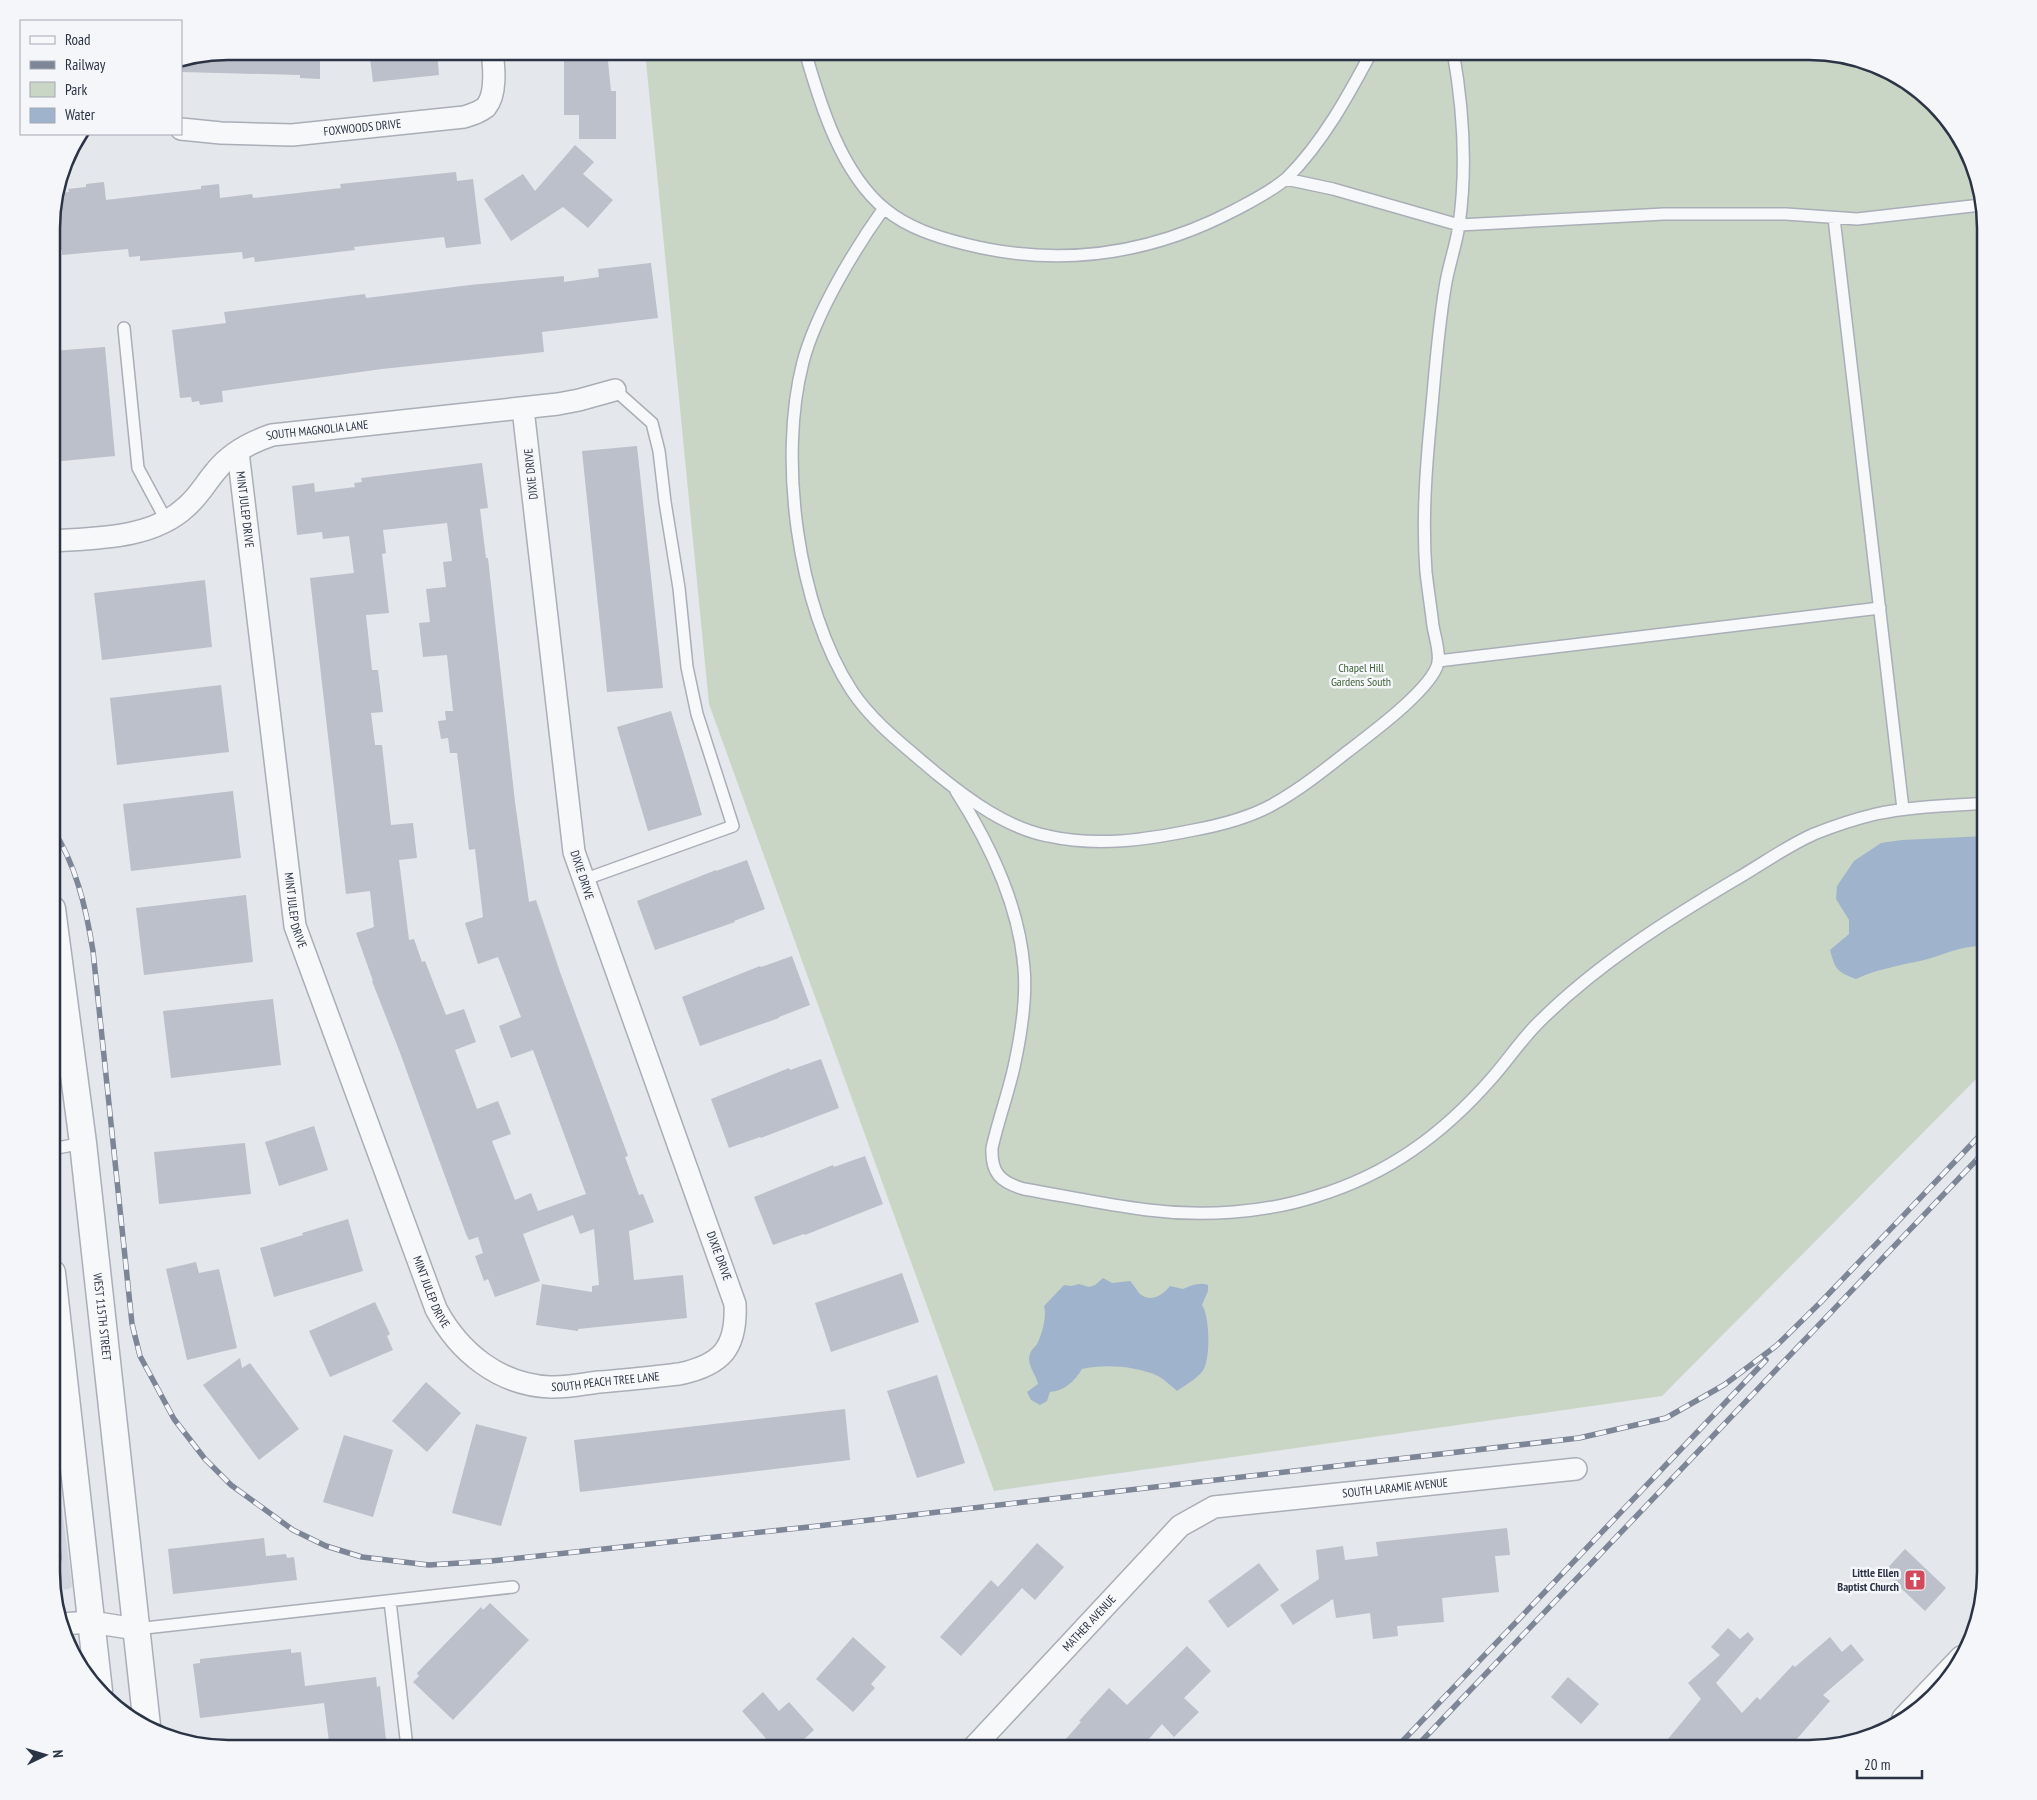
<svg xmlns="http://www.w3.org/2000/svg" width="2037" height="1800" font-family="'PT Sans Narrow',sans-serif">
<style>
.built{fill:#d2d6de}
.green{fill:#c9d6c5}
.water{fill:#9fb4cc}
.building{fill:#bbc0ca;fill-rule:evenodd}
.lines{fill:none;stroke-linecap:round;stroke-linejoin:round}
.service-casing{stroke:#a9aeb7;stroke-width:14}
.minor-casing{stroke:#a9aeb7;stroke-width:24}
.tertiary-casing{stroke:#a9aeb7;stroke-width:29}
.service{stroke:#f7f8fa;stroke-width:11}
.minor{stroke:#f7f8fa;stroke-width:21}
.tertiary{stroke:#f7f8fa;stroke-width:26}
.rail-casing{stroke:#7d8696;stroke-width:5.5}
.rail{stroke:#f4f6f9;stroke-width:4;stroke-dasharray:11;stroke-linecap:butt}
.labels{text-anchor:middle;stroke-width:5;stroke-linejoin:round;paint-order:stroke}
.street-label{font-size:12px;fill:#2b3445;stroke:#f4f6f9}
.park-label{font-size:12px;fill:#3f6138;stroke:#f4f6f9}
.poi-label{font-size:12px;font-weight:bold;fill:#2b3445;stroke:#f4f6f9;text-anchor:end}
.rim{fill:none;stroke:#2b3445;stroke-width:2.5}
</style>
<rect width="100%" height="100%" fill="#e4e7ec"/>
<!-- built -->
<path class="built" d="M 52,1431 L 72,1586 L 69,1589 L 53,1591 L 52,1583 Z"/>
<!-- green -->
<path class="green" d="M 645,51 L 1809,51 L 1877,65 L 1934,103 L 1972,160 L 1986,228 L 1986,1069 L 1662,1396 L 994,1491 L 709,704 Z"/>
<!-- water -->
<path class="water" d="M 1986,836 L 1986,946 C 1961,946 1951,952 1928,959 C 1904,965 1879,968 1856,979 C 1837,972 1835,969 1830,950 L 1849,934 L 1849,920 L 1836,899 L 1837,886 L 1854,861 L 1881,843 L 1902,840 Z
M 1103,1278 L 1112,1283 L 1130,1281 C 1134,1285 1137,1291 1140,1294 C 1151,1303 1163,1295 1170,1286 L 1183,1289 C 1192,1285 1199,1282 1208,1285 L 1208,1291 L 1202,1305 C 1210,1316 1211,1362 1202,1372 C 1195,1380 1185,1385 1177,1391 C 1171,1386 1165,1380 1158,1376 C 1136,1366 1104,1364 1082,1369 C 1074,1382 1064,1391 1050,1392 L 1047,1401 L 1040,1405 L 1031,1400 L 1027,1392 L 1038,1384 C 1036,1374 1026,1364 1030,1354 C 1031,1350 1035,1347 1037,1344 C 1042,1335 1047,1316 1044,1306 L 1064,1285 L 1071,1286 L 1079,1284 L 1089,1287 L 1095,1285 Z"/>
<!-- building -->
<path class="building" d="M 228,51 L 320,51 L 320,79 L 300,78 L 300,75 L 181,72 L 181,61 Z
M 369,51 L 437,51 L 439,75 L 373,82 Z
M 564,51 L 607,51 L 611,91 L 616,91 L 616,139 L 579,139 L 579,115 L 564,115 Z
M 575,145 L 594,162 L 583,174 L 613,200 L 588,228 L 563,207 L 511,241 L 484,199 L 523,174 L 535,191 Z
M 456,172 L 457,181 L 473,179 L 481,244 L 446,248 L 444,237 L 354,247 L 355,250 L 255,262 L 254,257 L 243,259 L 242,252 L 140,261 L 140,256 L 129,257 L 128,249 L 62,255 L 62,250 L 52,251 L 52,216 L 58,193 L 69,192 L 68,189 L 86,187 L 86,184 L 104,182 L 106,200 L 201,189 L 201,186 L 219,184 L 220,198 L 252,194 L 253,198 L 341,188 L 340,184 Z
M 651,263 L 658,318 L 542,332 L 544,352 L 382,369 L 222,391 L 223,402 L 200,405 L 199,401 L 192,402 L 191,397 L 180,398 L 172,330 L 226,323 L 224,312 L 365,294 L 366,298 L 470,285 L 564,276 L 564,282 L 599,277 L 598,269 Z
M 105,347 L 115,456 L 52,462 L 52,351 Z
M 637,446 L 663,688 L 607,692 L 582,451 Z
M 482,463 L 488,508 L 480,509 L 486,558 L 488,558 L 515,802 L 529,902 L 536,900 L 560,972 L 628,1156 L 625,1157 L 639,1195 L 643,1194 L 654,1222 L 629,1231 L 634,1280 L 683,1275 L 687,1318 L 578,1329 L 578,1331 L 536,1325 L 542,1284 L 592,1292 L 592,1286 L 599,1285 L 594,1229 L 580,1234 L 573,1215 L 523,1234 L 540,1281 L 495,1297 L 488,1279 L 484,1281 L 475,1256 L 483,1253 L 478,1237 L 469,1240 L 466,1234 L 399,1050 L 372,981 L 373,981 L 356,933 L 374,927 L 370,891 L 346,894 L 310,578 L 354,573 L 349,536 L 323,539 L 322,532 L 297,535 L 292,486 L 314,483 L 315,492 L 355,487 L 354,483 L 362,482 L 361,478 ZM 447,523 L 452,561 L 443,562 L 446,587 L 426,589 L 430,622 L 419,623 L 423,657 L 447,655 L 453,711 L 445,711 L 446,720 L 438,721 L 441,739 L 448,738 L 450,753 L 457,753 L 469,850 L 475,849 L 483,917 L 465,923 L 478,964 L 498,957 L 521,1017 L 499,1026 L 511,1058 L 533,1050 L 586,1194 L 538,1211 L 531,1193 L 515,1200 L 492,1141 L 511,1134 L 498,1101 L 477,1109 L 455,1050 L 476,1042 L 464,1009 L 446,1015 L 425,961 L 422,962 L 414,939 L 409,940 L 399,860 L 417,858 L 413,823 L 391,825 L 382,745 L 375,745 L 371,713 L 383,712 L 378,670 L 372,670 L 366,615 L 389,613 L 382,554 L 386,553 L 383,530 Z
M 205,580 L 212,647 L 102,660 L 94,593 Z
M 221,685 L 229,752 L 117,765 L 110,698 Z
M 671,711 L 702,815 L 648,831 L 617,727 Z
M 233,791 L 241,858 L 131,871 L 123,804 Z
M 747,860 L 765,909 L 734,921 L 735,922 L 655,950 L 637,901 L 716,870 L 716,871 Z
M 246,895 L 253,962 L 144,975 L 136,908 Z
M 792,956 L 810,1005 L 779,1017 L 779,1018 L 700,1046 L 682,997 L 760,966 L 761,967 Z
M 273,999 L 281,1065 L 171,1078 L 163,1011 Z
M 821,1059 L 839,1108 L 761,1138 L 760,1137 L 729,1148 L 711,1099 L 789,1068 L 790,1070 Z
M 314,1126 L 328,1170 L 279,1186 L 265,1142 Z
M 245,1143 L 251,1194 L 159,1204 L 154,1152 Z
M 865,1156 L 883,1204 L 805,1235 L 804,1234 L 773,1245 L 754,1197 L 833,1165 L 834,1167 Z
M 348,1219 L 363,1271 L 274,1297 L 260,1248 L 303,1235 L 302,1233 Z
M 196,1262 L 199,1273 L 219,1269 L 237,1348 L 187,1360 L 166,1269 Z
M 902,1273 L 919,1322 L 831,1352 L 815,1303 Z
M 375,1302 L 390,1334 L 387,1336 L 393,1350 L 330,1377 L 309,1331 Z
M 240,1358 L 242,1368 L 250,1363 L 299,1429 L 259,1460 L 203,1385 Z
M 937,1375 L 965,1463 L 917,1478 L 887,1391 Z
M 426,1382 L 461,1413 L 427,1452 L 392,1421 Z
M 845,1409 L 850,1460 L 580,1492 L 574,1440 Z
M 476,1424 L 527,1437 L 501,1526 L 452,1513 Z
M 344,1435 L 393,1450 L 373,1517 L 323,1502 Z
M 1507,1528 L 1510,1555 L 1495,1556 L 1499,1592 L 1442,1598 L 1444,1622 L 1397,1626 L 1398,1636 L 1373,1639 L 1370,1613 L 1336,1618 L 1333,1599 L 1293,1625 L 1280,1605 L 1319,1579 L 1316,1550 L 1343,1546 L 1345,1560 L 1378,1556 L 1376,1542 Z
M 264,1538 L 266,1556 L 286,1554 L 287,1558 L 294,1557 L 297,1580 L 173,1594 L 168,1549 Z
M 1037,1543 L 1064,1567 L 1035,1600 L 1022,1588 L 961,1656 L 940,1637 L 991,1580 L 998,1587 Z
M 1905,1549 L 1946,1588 L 1925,1611 L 1884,1572 Z
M 1259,1563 L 1279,1590 L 1228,1628 L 1208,1601 Z
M 490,1603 L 529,1640 L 453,1720 L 413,1682 L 419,1676 L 417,1673 L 444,1645 L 481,1607 L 483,1610 Z
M 1728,1628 L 1740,1639 L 1748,1632 L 1754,1639 L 1716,1683 L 1742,1713 L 1757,1697 L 1760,1700 L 1793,1665 L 1795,1667 L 1830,1637 L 1842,1652 L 1851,1644 L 1864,1660 L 1823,1695 L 1830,1701 L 1788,1749 L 1680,1749 L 1668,1739 L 1701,1699 L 1688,1683 L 1720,1655 L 1711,1647 Z
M 853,1637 L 886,1667 L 871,1684 L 875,1688 L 853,1712 L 816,1679 Z
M 1187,1646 L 1211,1671 L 1184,1698 L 1199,1712 L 1174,1737 L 1162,1724 L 1140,1749 L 1057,1749 L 1081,1722 L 1079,1721 L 1109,1688 L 1127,1705 Z
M 291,1649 L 291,1653 L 301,1652 L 305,1686 L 376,1677 L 377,1687 L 380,1686 L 387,1749 L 330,1749 L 324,1703 L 200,1718 L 193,1664 L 200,1663 L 200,1659 Z
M 1568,1677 L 1599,1704 L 1581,1724 L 1551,1697 Z
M 763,1692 L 779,1711 L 789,1702 L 814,1730 L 793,1749 L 775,1749 L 742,1711 Z"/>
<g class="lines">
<!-- service casing -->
<g class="service-casing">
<path id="service" d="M 805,51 C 820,104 841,173 885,209 C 908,228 937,237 965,244 C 1060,268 1149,255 1235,210 C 1252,201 1272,191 1287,178 C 1323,142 1348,96 1372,51
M 1286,179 L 1333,189 L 1459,225 L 1664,214 L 1786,214 L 1857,219 L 1981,205
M 884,208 C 854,250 816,313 803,362 C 778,458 797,607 852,691 C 874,724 907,748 937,774 C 969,800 1007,828 1048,836 C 1097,847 1145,840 1194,830 C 1221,825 1248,818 1272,805 C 1299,790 1323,771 1347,752 C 1369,735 1432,689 1438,663 C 1440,652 1435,637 1433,626 C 1431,608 1428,590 1426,572 C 1422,520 1426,467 1431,416 C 1435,373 1438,330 1445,288 C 1448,267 1456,246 1459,225 C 1467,169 1463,107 1453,51
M 1834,218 L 1903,809
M 124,328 L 138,468 L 166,520
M 1438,661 L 1880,608
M 956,791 C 990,844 1019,905 1024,968 C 1027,1000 1021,1035 1014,1067 C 1008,1094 998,1121 992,1148 C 991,1173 1000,1182 1024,1189 C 1065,1196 1107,1205 1148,1210 C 1203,1217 1265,1213 1317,1196 C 1389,1174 1443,1134 1492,1078 C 1508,1060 1521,1040 1538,1023 C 1596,965 1667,920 1738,878 C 1762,864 1787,846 1814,834 C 1834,826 1855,819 1876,814 C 1912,806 1949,806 1986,803
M 583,880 L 733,826 L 697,714 L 687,667 L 679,588 L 665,502 L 659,451 L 652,423 L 615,390
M 52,1149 L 83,1143
M 52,1558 L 55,1558 L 52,1529
M 390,1601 L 407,1747
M 136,1629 L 513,1587"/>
</g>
<!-- minor casing -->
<g class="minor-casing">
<g id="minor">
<path id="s1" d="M 181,129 L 221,133 L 292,135 L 464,117 C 471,115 480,112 486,107 C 497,94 494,67 492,51"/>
<path id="s2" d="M 238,452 L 295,926 L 436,1309 C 459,1352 499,1385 550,1387 C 566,1388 583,1384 599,1382 C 626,1380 652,1377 679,1374 C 722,1365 737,1348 735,1304 L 574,852 L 523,409"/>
<path id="s3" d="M 52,541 C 95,538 152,539 186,507 C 198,497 205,484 215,472 C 229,454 251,442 272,435 L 558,404 L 579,400 L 615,390"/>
<path d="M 61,1624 L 91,1622 L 136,1629"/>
<path d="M 1903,1718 L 1961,1657"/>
<path id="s4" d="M 972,1749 L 1180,1526 L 1214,1507 L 1576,1469"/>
</g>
</g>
<!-- tertiary casing -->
<g class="tertiary-casing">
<g id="tertiary">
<path id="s5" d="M 52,909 L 83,1143 L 147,1726"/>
<path d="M 52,1273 L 99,1691"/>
</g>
</g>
<!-- service -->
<use href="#service" class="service"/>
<!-- minor -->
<use href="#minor" class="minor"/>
<!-- tertiary -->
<use href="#tertiary" class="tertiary"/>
<!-- rail casing -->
<g class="rail-casing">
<path id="rail" d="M 52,828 C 76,864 86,908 93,951 L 132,1324 L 140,1356 L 174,1419 L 205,1459 L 231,1485 L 293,1530 L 326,1546 L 362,1557 L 429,1565 L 491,1561 L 809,1527 L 1579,1438 L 1666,1418 L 1724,1385 L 1776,1346 L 1823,1300
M 1819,1304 L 1986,1129
M 1395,1749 L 1766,1360
M 1414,1749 L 1986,1150"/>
</g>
<!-- rail -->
<use href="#rail" class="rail"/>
</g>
<!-- icons -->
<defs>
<g id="church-square" transform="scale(1.125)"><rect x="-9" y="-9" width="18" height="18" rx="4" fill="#d1495b" stroke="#f4f6f9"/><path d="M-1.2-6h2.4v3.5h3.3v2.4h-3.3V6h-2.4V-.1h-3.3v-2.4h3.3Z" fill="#fff"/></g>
</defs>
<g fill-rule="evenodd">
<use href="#church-square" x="1915" y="1580"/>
</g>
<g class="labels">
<!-- street labels -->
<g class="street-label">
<text dy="4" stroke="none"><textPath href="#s1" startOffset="182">FOXWOODS DRIVE</textPath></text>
<text dy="4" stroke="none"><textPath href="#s3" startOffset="301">SOUTH MAGNOLIA LANE</textPath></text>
<text transform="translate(531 474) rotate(-96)" y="4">DIXIE DRIVE</text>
<text dy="4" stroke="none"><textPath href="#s2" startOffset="58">MINT JULEP DRIVE</textPath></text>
<text transform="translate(582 875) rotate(72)" y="4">DIXIE DRIVE</text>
<text dy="4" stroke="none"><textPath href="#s2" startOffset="462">MINT JULEP DRIVE</textPath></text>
<text transform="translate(719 1256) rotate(70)" y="4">DIXIE DRIVE</text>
<text dy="4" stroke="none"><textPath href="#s2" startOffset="868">MINT JULEP DRIVE</textPath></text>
<text dy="4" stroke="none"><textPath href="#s5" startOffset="411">WEST 115TH STREET</textPath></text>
<text dy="4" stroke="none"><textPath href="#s2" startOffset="1086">SOUTH PEACH TREE LANE</textPath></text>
<text dy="4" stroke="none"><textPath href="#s4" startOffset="526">SOUTH LARAMIE AVENUE</textPath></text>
<text dy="4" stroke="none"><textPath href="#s4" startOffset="172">MATHER AVENUE</textPath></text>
</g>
<!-- park labels -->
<g class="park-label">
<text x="1361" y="672">Chapel Hill<tspan x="1361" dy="14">Gardens South</tspan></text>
</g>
<!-- poi labels -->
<g class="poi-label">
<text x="1899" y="1577">Little Ellen<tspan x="1899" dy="14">Baptist Church</tspan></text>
</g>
</g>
<!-- crop -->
<path d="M0 0H2037V1800H0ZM228 60H1809A168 168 0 0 1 1977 228V1572A168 168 0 0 1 1809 1740H228A168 168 0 0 1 60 1572V228A168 168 0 0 1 228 60Z" fill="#f4f6f9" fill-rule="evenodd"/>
<path class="rim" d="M228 60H1809A168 168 0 0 1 1977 228V1572A168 168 0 0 1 1809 1740H228A168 168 0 0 1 60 1572V228A168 168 0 0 1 228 60Z"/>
<!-- legend -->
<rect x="20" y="20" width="162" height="115" fill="#f4f6f9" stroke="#a4a8b1"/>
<rect x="30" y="36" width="25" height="8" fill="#f7f8fa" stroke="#a4a8b1"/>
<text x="65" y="45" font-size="15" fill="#2b3445">Road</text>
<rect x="30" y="61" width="25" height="8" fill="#7d8696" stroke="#a4a8b1"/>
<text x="65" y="70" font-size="15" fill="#2b3445">Railway</text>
<rect x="30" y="82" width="25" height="15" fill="#c9d6c5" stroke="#a4a8b1"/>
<text x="65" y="95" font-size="15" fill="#2b3445">Park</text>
<rect x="30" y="108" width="25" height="15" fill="#9fb4cc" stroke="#a4a8b1"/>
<text x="65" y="120" font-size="15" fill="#2b3445">Water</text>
<!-- north arrow -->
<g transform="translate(45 1755) rotate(85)" stroke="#f4f6f9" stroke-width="4" paint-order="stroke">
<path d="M0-4L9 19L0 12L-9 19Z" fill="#2b3445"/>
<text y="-8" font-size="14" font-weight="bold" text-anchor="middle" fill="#2b3445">N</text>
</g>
<!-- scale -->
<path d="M1857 1770v8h65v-8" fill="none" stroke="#2b3445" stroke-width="2.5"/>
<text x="1864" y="1770" font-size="15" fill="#2b3445" stroke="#f4f6f9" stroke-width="4" paint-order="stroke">20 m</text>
</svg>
